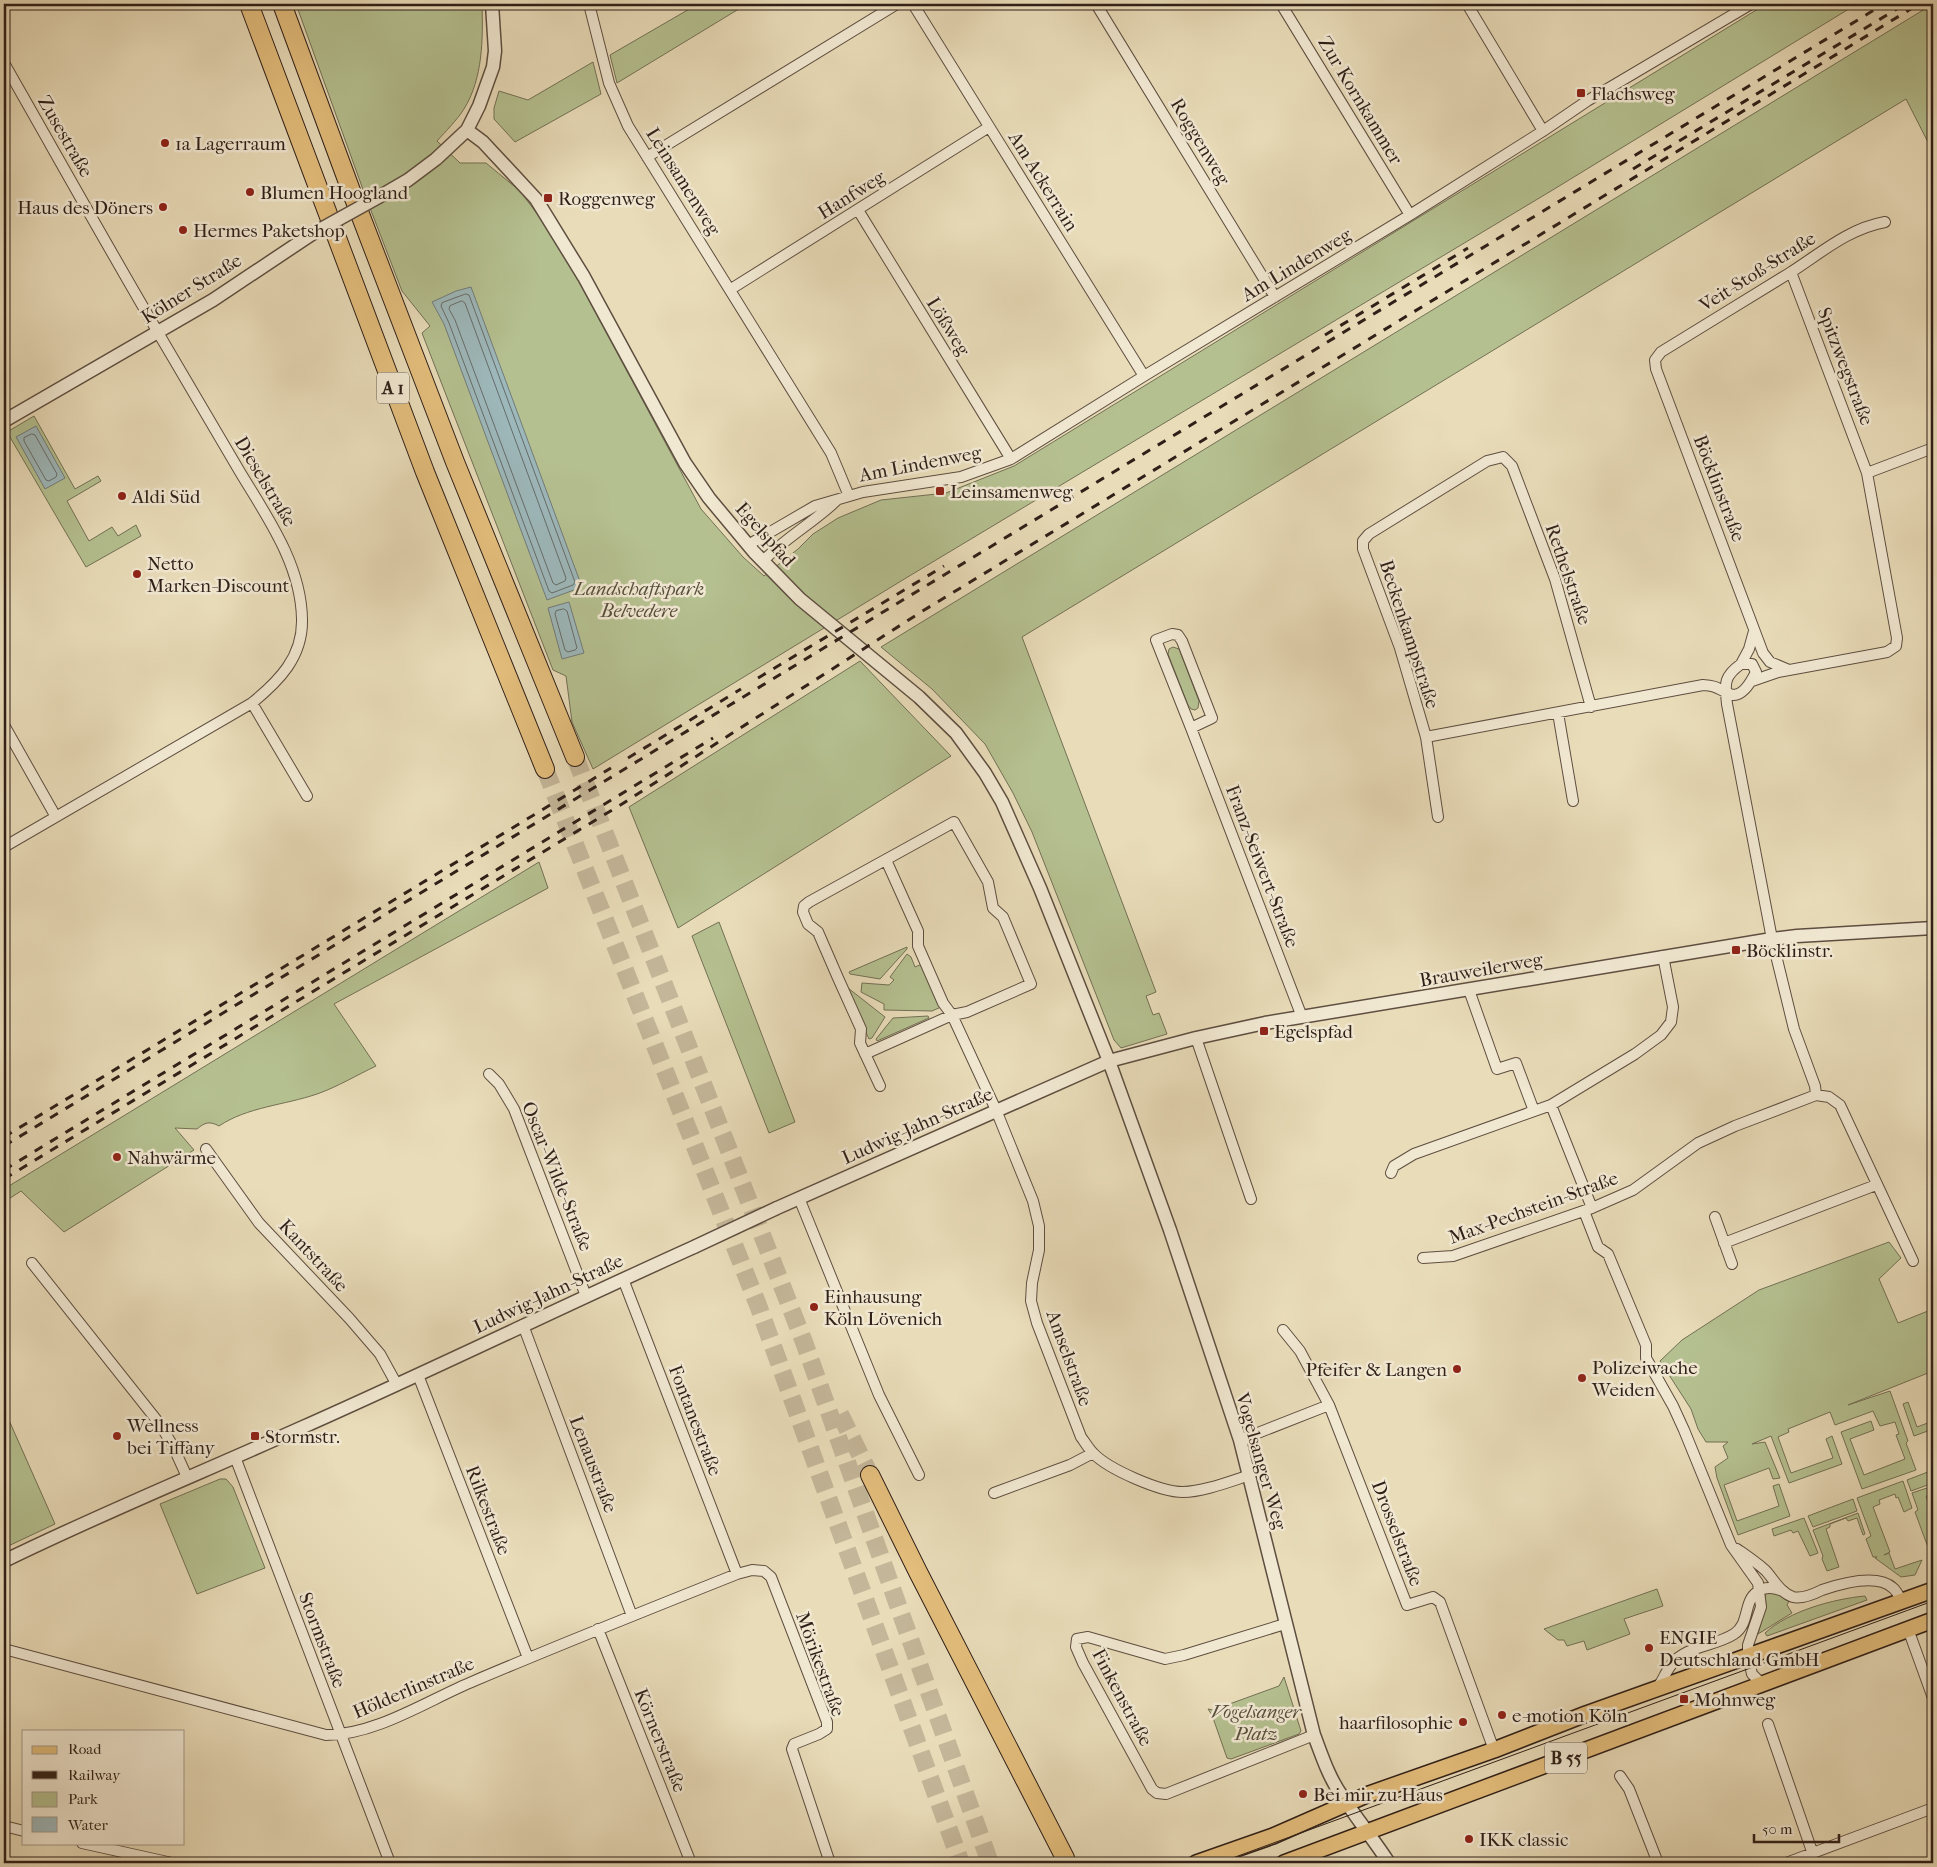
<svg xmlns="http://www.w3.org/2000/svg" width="1937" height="1867" font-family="'IM FELL French Canon',serif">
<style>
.green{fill:#b5c090;stroke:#727054}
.water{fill:#9db8bb;stroke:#717b7a}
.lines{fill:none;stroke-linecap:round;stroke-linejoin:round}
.shore{stroke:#666c6a;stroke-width:1}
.motorway-tunnel{stroke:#c4b699;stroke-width:18;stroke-dasharray:18 9;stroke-linecap:butt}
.minor-casing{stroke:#5e4e40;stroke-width:12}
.tertiary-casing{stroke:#5e4e40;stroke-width:15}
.primary-casing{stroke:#2f1f18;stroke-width:18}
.motorway-casing{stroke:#2f1f18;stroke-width:20}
.minor{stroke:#f1e8d2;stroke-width:10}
.tertiary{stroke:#f1e8d2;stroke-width:12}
.primary{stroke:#e4be7c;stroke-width:15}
.motorway{stroke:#e4be7c;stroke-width:18}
.tram{stroke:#2f1f18;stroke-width:1}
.rail{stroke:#2f1f18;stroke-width:3;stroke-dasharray:9 9;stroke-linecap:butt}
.tertiary-bridge-casing{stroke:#5e4e40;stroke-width:15;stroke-linecap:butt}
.tertiary-bridge{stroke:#f1e8d2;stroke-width:12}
.poi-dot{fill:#8f2418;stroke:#f1e8d2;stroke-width:2}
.labels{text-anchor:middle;stroke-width:5;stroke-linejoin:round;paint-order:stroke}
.shield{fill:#f1e8d2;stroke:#695b50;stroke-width:1}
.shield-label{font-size:18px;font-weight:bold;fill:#2f1f18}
.poi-label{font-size:19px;fill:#2f1f18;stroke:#f1e8d2;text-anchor:start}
.street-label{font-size:19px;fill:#2f1f18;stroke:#f1e8d2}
.park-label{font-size:19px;font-style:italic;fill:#574f3c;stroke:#f1e8d2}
</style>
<rect width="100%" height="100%" fill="#e9dcb9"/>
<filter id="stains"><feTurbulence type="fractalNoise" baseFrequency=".004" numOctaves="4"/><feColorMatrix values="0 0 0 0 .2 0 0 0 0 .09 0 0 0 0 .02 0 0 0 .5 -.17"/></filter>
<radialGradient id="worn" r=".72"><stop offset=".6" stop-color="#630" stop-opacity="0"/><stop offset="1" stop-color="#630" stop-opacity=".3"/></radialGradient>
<!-- green -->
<path class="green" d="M 296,4 L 482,4 C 483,39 483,78 464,109 C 457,120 446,131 437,141 L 460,163 L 486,163 L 520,191 L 556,239 L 701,509 L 743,557 L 764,576 L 798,549 L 813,534 L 838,518 L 881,500 L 946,493 L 1014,466 L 1766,4 L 1857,4 L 1551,191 L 906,578 L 593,769 L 572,722 L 566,676 L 553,670 L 422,333 L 430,326 L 402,291 L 365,195 Z
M 698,4 L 747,4 L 617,83 L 610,55 Z
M 1933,4 L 1933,152 L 1906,99 L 1022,637 L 1156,992 L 1146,996 L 1153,1015 L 1159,1013 L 1167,1034 L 1121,1048 L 1114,1040 L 1032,832 L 1013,793 L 985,744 L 932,689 L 881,647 Z
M 593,62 L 601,94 L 515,142 L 494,119 L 494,108 L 499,91 L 528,100 Z
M 34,416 L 75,489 L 98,476 L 101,481 L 67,501 L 89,541 L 112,527 L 118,536 L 136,525 L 141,536 L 86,567 L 7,432 Z
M 1173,647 L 1179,649 L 1199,701 L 1198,708 L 1195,710 L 1191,709 L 1188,705 L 1168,654 L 1169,649 Z
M 860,661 L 951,756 L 678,928 L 629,807 Z
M 539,862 L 548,888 L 334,1004 L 376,1066 C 357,1075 337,1087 317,1094 C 285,1105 247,1107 219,1126 C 210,1121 205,1122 197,1129 L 175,1128 L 194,1150 L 64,1232 L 21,1191 L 4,1202 L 4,1189 Z
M 719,922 L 795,1122 L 769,1133 L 692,936 Z
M 907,947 L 907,949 L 880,979 L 850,974 L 849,972 Z
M 907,954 L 911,957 L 915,967 L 922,964 L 941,1007 L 932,1011 L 884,1010 L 884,1004 L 861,992 L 862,983 L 889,985 L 894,980 L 890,977 Z
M 848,988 L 885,1017 L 872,1038 L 869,1039 L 846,989 Z
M 928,1016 L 929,1018 L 877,1041 L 876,1039 L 893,1018 Z
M 1889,1242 L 1901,1258 L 1879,1279 L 1898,1323 L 1933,1309 L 1933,1366 L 1928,1373 L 1848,1405 L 1890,1391 L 1908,1441 L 1906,1443 L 1916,1470 L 1862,1489 L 1841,1432 L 1871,1421 L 1874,1430 L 1850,1439 L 1864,1475 L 1905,1459 L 1896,1435 L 1899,1434 L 1895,1422 L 1880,1426 L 1873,1411 L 1835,1425 L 1830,1412 L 1788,1429 L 1789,1432 L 1778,1437 L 1791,1473 L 1833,1458 L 1826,1439 L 1832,1436 L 1842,1464 L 1789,1483 L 1771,1436 L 1752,1444 L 1765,1442 L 1780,1478 L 1773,1479 L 1769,1468 L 1724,1485 L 1737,1521 L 1779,1506 L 1773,1486 L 1779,1484 L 1790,1516 L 1738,1535 L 1717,1478 L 1715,1467 L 1728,1458 L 1723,1446 L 1728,1442 L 1706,1442 L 1698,1429 L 1691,1409 L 1660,1361 L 1682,1340 L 1759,1290 Z
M 1908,1402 L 1917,1427 L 1933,1421 L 1933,1429 L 1914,1436 L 1903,1404 Z
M 4,1409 L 55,1524 L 4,1548 Z
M 1933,1470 L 1933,1483 L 1911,1491 L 1907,1480 Z
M 220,1479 L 226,1479 L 233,1487 L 265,1568 L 197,1594 L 160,1504 Z
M 1903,1481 L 1912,1508 L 1904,1512 L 1898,1497 L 1896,1498 L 1895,1494 L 1879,1500 L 1880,1504 L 1873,1507 L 1890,1552 L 1884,1555 L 1889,1553 L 1895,1569 L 1922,1560 L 1915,1575 L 1901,1577 L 1875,1558 L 1877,1557 L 1873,1557 L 1866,1539 L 1871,1536 L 1857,1498 Z
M 1933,1486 L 1933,1488 L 1931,1489 L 1932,1494 L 1926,1496 L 1933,1516 L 1933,1549 L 1929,1550 L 1915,1512 L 1918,1510 L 1912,1493 Z
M 1853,1499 L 1857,1511 L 1813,1527 L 1808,1516 Z
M 1858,1513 L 1865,1534 L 1863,1535 L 1857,1518 L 1848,1521 L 1846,1518 L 1830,1524 L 1830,1527 L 1826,1529 L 1839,1567 L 1827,1571 L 1822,1559 L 1823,1556 L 1813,1530 Z
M 1804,1518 L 1818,1553 L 1810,1556 L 1798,1531 L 1793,1533 L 1791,1530 L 1774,1536 L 1772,1529 Z
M 1657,1589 L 1663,1606 L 1624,1619 L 1630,1634 L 1587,1650 L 1584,1641 L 1567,1646 L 1564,1640 L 1558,1640 L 1544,1629 Z
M 1769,1593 L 1777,1593 L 1790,1599 L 1787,1605 L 1792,1613 L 1758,1634 L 1766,1604 L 1765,1594 Z
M 1865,1596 L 1867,1600 L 1767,1636 L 1765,1633 C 1789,1611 1833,1599 1865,1596 Z
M 1284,1677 L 1301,1731 L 1299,1734 L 1231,1759 L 1227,1758 L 1212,1715 L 1208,1709 L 1213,1710 L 1279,1686 Z"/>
<!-- water -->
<path class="water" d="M 471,287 L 582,587 L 547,600 L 444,324 L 432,302 L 456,291 Z
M 36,426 L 65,478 L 45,489 L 16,437 Z
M 569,602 L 584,653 L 562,659 L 548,608 Z"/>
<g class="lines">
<!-- shore -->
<path class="shore" d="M 466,294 L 469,295 L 575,582 L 573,585 L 552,593 L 549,591 L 449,323 L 441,306 L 442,303 Z
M 462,301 L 465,303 L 566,578 L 565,581 L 556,585 L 553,583 L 455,320 L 449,309 L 450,306 Z
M 32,434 L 35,435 L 57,474 L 56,477 L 49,481 L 46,480 L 24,441 L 24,438 Z
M 564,609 L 567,611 L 577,648 L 575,650 L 568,652 L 565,650 L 555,614 L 556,611 Z"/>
<!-- motorway-tunnel -->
<path class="motorway-tunnel" d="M 575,757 L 804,1342 L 990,1863
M 545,769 L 758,1305 L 961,1863
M 840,1414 L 870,1475"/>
<!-- minor casing -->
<g class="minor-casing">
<path id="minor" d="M 589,4 L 609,83 L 628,126 L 831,453 L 849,496
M 913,4 L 1144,376
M 1096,4 L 1275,297
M 1281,4 L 1410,215
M 1467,4 L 1543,131
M 4,63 C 60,161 115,260 173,358 C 195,396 218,434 240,472 C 267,517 301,564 302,619 C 303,657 279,681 252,703 L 4,847
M 647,157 L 897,4
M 858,210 L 1011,459
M 731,289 L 989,127
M 1867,473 L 1933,448
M 748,545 L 815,506 L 863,492 L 961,477 L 1011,459 L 1144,376 L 1410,215 L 1543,131 L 1587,101 L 1751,4
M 763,561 C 785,538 813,523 836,501
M 1741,664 L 1749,649 L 1754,631
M 1789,670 L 1770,662 L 1763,653 L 1656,369 L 1655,360 L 1661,352 C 1703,326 1746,300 1788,274 C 1820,254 1847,229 1885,222
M 1752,681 L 1778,672 L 1887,652 L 1896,646 L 1897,638 L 1867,473 L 1791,272
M 252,703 L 307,796
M 1558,713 L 1573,801
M 4,725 L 56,817
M 1191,728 L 1212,718 L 1182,641 L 1178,635 L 1172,634 L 1156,640 L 1191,728 L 1302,1017
M 1426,737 L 1703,685 C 1719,686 1717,689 1730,694 C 1742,699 1752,680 1756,672 L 1752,664 L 1741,664 C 1723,677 1725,684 1727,704 L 1772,939 L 1794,1029 L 1815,1086 L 1816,1095
M 1438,817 L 1426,737 L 1400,648 L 1363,549 L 1363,541 L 1369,534 L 1487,461 L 1503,457 L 1512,466 L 1555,579 L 1591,707
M 886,860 L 918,931 L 918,946 L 943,1003 L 952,1015 L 996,1110 L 1033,1201 L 1039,1226 L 1039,1250 L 1032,1283 L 1031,1301 L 1037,1323 L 1081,1437 C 1085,1442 1088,1448 1093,1453 C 1108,1469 1160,1492 1183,1492 C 1203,1492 1231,1481 1250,1475
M 1469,990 L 1497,1069 L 1516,1063 L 1534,1111
M 1196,1038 L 1251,1199
M 865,1054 L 952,1015 L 967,1012 L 1031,984 L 1003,917 L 993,908 L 988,882 L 954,822 L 809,902 L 804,906 L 803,912 L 808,924 L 818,932 L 838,978 L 861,1029 L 860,1043 L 880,1086
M 489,1074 L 499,1084 L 514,1109 L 586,1296
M 1551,1105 L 1592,1208
M 206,1149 L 259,1223 L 349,1318 L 380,1354 L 397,1385
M 1391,1173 L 1394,1166 L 1414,1154 L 1551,1105 L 1635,1054 L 1661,1035 L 1671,1022 L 1673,1007 L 1663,956
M 799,1198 L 879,1395 L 919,1475
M 1584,1211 L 1598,1247 L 1608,1254 L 1646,1345 L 1646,1358 L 1673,1406 L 1684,1430 L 1731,1545 L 1758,1583 L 1761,1607 L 1748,1645 L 1748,1656 L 1752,1674 L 1763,1685
M 1715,1217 L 1732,1264
M 1724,1243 L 1876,1185
M 1423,1258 L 1453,1256 L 1592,1208 L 1633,1190 L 1698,1143 L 1735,1126 L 1816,1095 L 1829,1097 L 1840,1105 L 1913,1261
M 32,1263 L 159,1423 L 173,1446 L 187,1477
M 623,1279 L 737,1574
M 523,1325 L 632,1616
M 1283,1330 L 1300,1351 L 1329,1405 L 1407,1605 L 1433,1597 L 1440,1602 L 1494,1750
M 418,1375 L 528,1658
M 1240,1440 L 1329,1405
M 235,1457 L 390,1863
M 994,1493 L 1070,1465 L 1093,1453
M 1737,1549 C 1747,1556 1756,1562 1765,1570 C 1773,1578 1780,1593 1793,1597 C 1801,1599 1814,1594 1822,1590 C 1840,1584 1877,1573 1893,1588 C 1897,1591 1899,1597 1902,1601
M 1285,1624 L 1184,1655 L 1165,1659 L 1088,1637 L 1077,1639 L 1076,1647 L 1083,1663 L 1152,1789 L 1157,1793 L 1166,1794 L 1314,1735
M 598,1629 L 691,1863
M 1908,1629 L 1933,1698
M 4,1649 L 326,1735 C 376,1735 428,1700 474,1681 C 561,1644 649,1609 737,1574 L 752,1570 L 764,1571 L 771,1577 L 827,1722 L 827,1729 L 819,1734 L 794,1744 L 792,1749 L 830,1863
M 1658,1687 C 1663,1680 1666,1671 1672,1664 C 1685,1646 1716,1646 1734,1634 C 1750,1624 1743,1602 1757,1592 C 1765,1586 1774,1588 1783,1591
M 1768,1724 L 1816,1863
M 1620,1776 L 1629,1789 L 1658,1863
M 4,1826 L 24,1831
M 82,1843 L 172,1863
M 492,1863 L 501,1863
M 1786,1863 L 1933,1808"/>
</g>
<!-- tertiary casing -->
<g class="tertiary-casing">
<path id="tertiary" d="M 467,130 L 483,142 L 536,199 L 584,277 L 685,463 L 709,498 L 754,552 L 800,599 L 919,697 L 956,733 L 985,773 L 1002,802 L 1040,888 L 1109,1061 L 1170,1230 L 1240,1440 L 1314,1735 C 1322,1756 1329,1778 1342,1796 C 1357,1819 1374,1840 1389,1863
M 384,194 L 408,180 L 436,159 L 467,130 L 479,106 L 493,67 L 495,51 L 492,4
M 4,421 L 213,300 L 312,234
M 777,1208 L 1109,1061 L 1196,1038 L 1265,1023 L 1772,939 L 1797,936 L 1933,928
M 4,1561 C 102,1513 203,1472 303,1427 C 434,1369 563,1306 694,1247"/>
</g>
<!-- primary casing -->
<g class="primary-casing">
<path id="primary" d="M 1196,1863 L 1273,1836 L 1369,1794 L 1494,1750 L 1586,1714 L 1933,1590
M 1284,1863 L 1933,1620"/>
</g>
<!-- motorway casing -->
<g class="motorway-casing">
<path id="motorway" d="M 249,4 L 425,472 L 545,769
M 282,4 L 350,188 L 455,462 L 575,757
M 870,1475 L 918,1572 L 1065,1858 L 1066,1863"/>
</g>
<!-- minor -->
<use href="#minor" class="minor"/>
<!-- tertiary -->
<use href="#tertiary" class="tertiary"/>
<!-- primary -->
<use href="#primary" class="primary"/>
<!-- motorway -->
<use href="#motorway" class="motorway"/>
<!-- tram -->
<path class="tram" d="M 1219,1863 L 1933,1601"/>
<!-- rail -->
<path class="rail" d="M 1633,169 L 1905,4
M 1325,335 L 1468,248
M 758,678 L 944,566
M 628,758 L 741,689
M 4,1137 L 611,768
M 4,1146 L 1884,4
M 4,1170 L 713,738
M 4,1179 L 622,804 L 921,612 L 1919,4"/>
<!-- tertiary-bridge casing -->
<g class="tertiary-bridge-casing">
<path id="tertiary-bridge" d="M 312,234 L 384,194
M 694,1247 L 777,1208"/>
</g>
<!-- tertiary-bridge -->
<use href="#tertiary-bridge" class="tertiary-bridge"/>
</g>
<!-- markers -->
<g class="poi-dot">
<rect x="1576" y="88" width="10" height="10" rx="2.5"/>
<circle cx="165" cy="143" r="5"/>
<circle cx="250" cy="192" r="5"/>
<rect x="543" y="193" width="10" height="10" rx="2.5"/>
<circle cx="163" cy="207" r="5"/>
<circle cx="183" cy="230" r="5"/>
<rect x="935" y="486" width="10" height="10" rx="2.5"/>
<circle cx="122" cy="496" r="5"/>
<circle cx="137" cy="574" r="5"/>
<rect x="1731" y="945" width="10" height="10" rx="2.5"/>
<rect x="1259" y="1026" width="10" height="10" rx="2.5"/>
<circle cx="117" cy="1157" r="5"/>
<circle cx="814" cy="1307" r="5"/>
<circle cx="1457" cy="1369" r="5"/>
<circle cx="1582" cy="1378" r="5"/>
<circle cx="117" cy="1436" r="5"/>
<rect x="250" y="1431" width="10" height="10" rx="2.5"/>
<circle cx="1649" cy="1648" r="5"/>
<rect x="1679" y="1694" width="10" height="10" rx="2.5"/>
<circle cx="1502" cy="1715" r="5"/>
<circle cx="1463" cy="1722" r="5"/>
<circle cx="1303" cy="1794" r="5"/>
<circle cx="1469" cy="1839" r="5"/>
</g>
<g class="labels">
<!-- shield labels -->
<g class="shield">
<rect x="377" y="372.5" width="32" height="31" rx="4"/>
<rect x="1545" y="1742.5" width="42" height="31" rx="4"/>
</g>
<g class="shield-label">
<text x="393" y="394">A 1</text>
<text x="1566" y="1764">B 55</text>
</g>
<!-- poi labels -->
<g class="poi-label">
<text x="1591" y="100">Flachsweg</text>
<text x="175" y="150">1a Lagerraum</text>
<text x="260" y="199">Blumen Hoogland</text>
<text x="558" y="205">Roggenweg</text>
<text x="153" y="214" text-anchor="end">Haus des Döners</text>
<text x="193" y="237">Hermes Paketshop</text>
<text x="950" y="498">Leinsamenweg</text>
<text x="132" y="503">Aldi Süd</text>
<text x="147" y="570">Netto<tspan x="147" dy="22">Marken-Discount</tspan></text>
<text x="1746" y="957">Böcklinstr.</text>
<text x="1274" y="1038">Egelspfad</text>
<text x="127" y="1164">Nahwärme</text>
<text x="824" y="1303">Einhausung<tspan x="824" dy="22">Köln Lövenich</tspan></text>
<text x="1592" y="1374">Polizeiwache<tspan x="1592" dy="22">Weiden</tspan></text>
<text x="1447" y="1376" text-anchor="end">Pfeifer &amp; Langen</text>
<text x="127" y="1432">Wellness<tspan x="127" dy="22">bei Tiffany</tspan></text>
<text x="265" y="1443">Stormstr.</text>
<text x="1659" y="1644">ENGIE<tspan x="1659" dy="22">Deutschland GmbH</tspan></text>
<text x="1694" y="1706">Mohnweg</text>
<text x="1512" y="1722">e-motion Köln</text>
<text x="1453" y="1729" text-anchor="end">haarfilosophie</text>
<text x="1313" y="1801">Bei mir zu Haus</text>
<text x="1479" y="1846">IKK classic</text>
</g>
<!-- street labels -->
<g class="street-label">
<text transform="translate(1361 100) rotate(59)" y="7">Zur Kornkammer</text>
<text transform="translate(66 136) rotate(60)" y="7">Zusestraße</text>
<text transform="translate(1201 141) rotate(59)" y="7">Roggenweg</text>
<text transform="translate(684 181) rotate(58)" y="7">Leinsamenweg</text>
<text transform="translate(1044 181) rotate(58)" y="7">Am Ackerrain</text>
<text transform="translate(851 194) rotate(-32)" y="7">Hanfweg</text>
<text transform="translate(1296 264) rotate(-31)" y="7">Am Lindenweg</text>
<text transform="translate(1757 271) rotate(-32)" y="7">Veit-Stoß-Straße</text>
<text transform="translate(191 288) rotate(-32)" y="7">Kölner Straße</text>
<text transform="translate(949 326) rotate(58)" y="7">Lößweg</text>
<text transform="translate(1846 366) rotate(69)" y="7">Spitzwegstraße</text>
<text transform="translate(920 463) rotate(-11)" y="7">Am Lindenweg</text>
<text transform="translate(266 481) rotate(59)" y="7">Dieselstraße</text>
<text transform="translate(1720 488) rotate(69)" y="7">Böcklinstraße</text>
<text transform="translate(766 534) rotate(48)" y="7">Egelspfad</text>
<text transform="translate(1569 574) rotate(71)" y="7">Rethelstraße</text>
<text transform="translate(1410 634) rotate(72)" y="7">Beckenkampstraße</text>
<text transform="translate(1263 866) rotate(69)" y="7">Franz-Seiwert-Straße</text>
<text transform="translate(1481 969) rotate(-10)" y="7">Brauweilerweg</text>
<text transform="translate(917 1125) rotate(-24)" y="7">Ludwig-Jahn-Straße</text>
<text transform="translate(558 1176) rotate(68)" y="7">Oscar-Wilde-Straße</text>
<text transform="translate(1533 1207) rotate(-20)" y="7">Max-Pechstein-Straße</text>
<text transform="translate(314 1255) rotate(47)" y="7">Kantstraße</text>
<text transform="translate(548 1293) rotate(-25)" y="7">Ludwig-Jahn-Straße</text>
<text transform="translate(1070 1358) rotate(70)" y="7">Amselstraße</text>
<text transform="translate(696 1420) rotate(69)" y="7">Fontanestraße</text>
<text transform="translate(1262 1461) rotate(74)" y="7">Vogelsanger Weg</text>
<text transform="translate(594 1464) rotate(69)" y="7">Lenaustraße</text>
<text transform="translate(489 1510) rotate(69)" y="7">Rilkestraße</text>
<text transform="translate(1398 1533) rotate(69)" y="7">Drosselstraße</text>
<text transform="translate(323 1640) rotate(69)" y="7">Stormstraße</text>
<text transform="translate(821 1664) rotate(70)" y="7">Mörikestraße</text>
<text transform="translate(413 1687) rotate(-23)" y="7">Hölderlinstraße</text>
<text transform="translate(1123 1697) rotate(62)" y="7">Finkenstraße</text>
<text transform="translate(661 1740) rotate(68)" y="7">Körnerstraße</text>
</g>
<!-- park labels -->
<g class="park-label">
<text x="639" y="595">Landschaftspark<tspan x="639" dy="22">Belvedere</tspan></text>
<text x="1256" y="1718">Vogelsanger<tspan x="1256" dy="22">Platz</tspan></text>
</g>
</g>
<!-- margin -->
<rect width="1937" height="1867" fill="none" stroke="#e9dcb9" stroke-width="20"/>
<rect x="5" y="5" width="1927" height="1857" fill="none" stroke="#2f1f18" stroke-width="2.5"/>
<rect x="10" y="10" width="1917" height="1847" fill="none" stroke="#2f1f18"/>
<!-- legend -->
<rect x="22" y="1730" width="162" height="115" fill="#f1e8d2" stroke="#a39888"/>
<rect x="32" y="1746" width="25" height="8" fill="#e4be7c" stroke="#a39888"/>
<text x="68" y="1754" font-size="15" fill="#2f1f18">Road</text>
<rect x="32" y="1771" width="25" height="8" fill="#2f1f18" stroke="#a39888"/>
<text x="68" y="1780" font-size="15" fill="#2f1f18">Railway</text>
<rect x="32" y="1792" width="25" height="15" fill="#b5c090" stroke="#a39888"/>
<text x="68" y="1804" font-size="15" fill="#2f1f18">Park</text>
<rect x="32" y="1817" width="25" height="15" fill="#9db8bb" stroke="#a39888"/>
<text x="68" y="1830" font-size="15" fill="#2f1f18">Water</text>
<!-- scale -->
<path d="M1754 1834v8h85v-8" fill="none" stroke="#2f1f18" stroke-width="2.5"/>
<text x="1762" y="1834" font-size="15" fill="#2f1f18" stroke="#f1e8d2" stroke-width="4" paint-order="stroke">50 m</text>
<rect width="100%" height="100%" filter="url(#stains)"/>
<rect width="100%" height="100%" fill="url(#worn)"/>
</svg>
